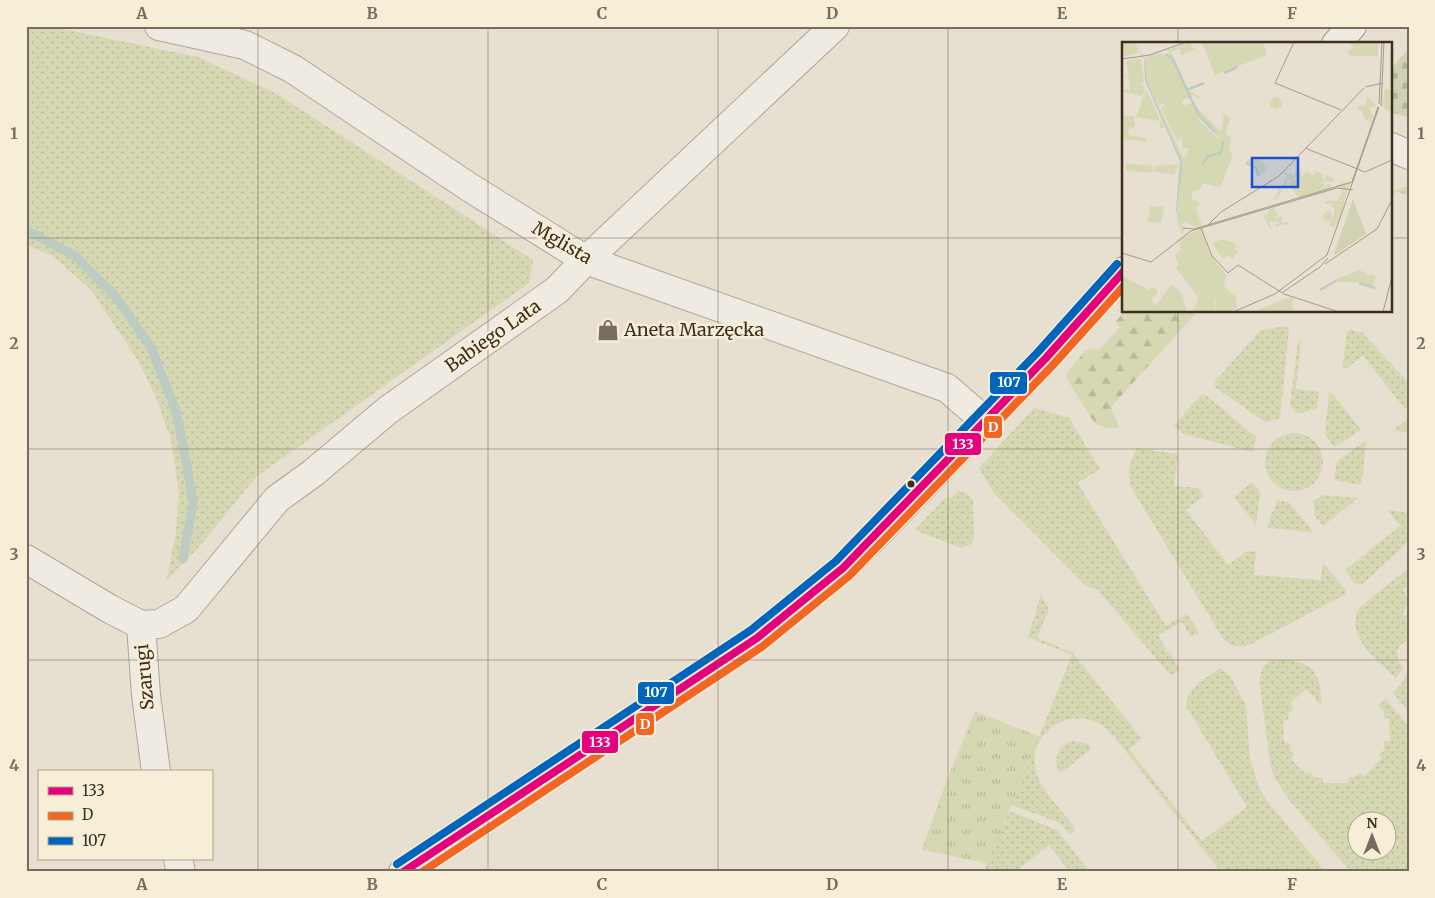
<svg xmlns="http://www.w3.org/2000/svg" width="1435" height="898" font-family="Merriweather,serif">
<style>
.grass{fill:url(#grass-dots);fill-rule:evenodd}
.forest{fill:url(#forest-firs)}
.cemetery{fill:url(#cemetery-stones)}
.park{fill:url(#park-tufts)}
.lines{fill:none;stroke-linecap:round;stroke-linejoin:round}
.stream{stroke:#bcccc2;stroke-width:9}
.street-casing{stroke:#ada599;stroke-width:30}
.secondary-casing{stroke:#9c958a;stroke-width:30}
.street{stroke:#efebe3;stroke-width:28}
.secondary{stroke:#efebe3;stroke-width:28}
.bus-1-casing{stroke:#f7eed8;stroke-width:11}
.bus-2-casing{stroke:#f7eed8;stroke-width:11}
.bus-3-casing{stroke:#f7eed8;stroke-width:11}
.bus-1{stroke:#e5007d;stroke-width:8}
.bus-2{stroke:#f26522;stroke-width:8}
.bus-3{stroke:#0065bd;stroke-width:8}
.grid{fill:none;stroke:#786c5e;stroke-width:1;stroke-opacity:0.55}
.bus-dot{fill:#3d2e20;stroke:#f7eed8;stroke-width:2}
.labels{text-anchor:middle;stroke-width:5;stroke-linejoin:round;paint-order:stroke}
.street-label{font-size:18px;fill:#3d2e20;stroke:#f7eed8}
.poi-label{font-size:18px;fill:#3d2e20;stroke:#f7eed8;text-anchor:start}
.inset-river{fill:none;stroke:#bcccc2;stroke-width:2.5}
.inset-road{fill:none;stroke:#a3998a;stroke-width:1}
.view{fill:#1d4ed8;fill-opacity:0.15;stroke:#1d4ed8;stroke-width:2.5}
.inset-edge{fill:none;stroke:#3d2e20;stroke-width:2.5}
.line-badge{stroke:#f7eed8;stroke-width:2}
.badge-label{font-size:14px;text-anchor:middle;font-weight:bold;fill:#fff}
.neatline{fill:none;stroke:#786c5e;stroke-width:2}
.grid-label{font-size:16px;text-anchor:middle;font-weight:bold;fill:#786c5e}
</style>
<defs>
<pattern id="grass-dots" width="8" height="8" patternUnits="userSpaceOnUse" patternTransform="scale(1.25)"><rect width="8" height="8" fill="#d6d7b3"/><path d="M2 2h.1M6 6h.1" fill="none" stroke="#b9b99a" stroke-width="1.8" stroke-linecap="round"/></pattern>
<pattern id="forest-firs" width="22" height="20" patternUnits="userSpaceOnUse" patternTransform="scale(1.25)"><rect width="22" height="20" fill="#d6d7b3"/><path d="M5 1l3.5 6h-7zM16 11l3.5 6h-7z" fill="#b9b99a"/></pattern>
<pattern id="cemetery-stones" width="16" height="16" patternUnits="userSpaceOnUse" patternTransform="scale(1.25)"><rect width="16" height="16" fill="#d1d1b3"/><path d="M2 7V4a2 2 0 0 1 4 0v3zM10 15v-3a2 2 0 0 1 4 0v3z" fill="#b4b49a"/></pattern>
<pattern id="park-tufts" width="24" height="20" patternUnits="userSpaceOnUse" patternTransform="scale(1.25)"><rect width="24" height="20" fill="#d6d7b3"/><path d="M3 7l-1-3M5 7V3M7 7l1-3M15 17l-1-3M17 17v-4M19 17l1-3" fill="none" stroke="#b9b99a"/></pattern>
</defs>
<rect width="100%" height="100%" fill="#e7e0d1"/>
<!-- grass -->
<path class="grass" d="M 26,26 L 49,26 L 198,57 L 277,94 L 533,260 L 529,283 L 256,477 L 199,547 L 167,579 L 176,531 L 179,492 L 171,440 L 155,395 L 137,359 L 91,290 L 53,256 L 26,245 Z
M 1409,186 L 1409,196 L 1395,191 L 1391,201 L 1391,191 Z
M 1286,326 L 1289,329 L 1280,418 L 1265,422 L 1215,387 L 1215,381 L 1261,330 Z
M 1350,330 L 1362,332 L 1406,380 L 1409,385 L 1409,406 L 1405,409 L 1363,356 L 1345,369 L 1342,369 L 1347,332 Z
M 1298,341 L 1301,341 L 1296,389 L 1319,392 L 1317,408 L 1298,414 L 1290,406 Z
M 1329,393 L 1333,394 L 1361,430 L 1334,447 L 1325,434 Z
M 1206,395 L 1257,438 L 1252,452 L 1184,434 L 1174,425 L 1200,396 Z
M 1034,408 L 1069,418 L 1100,469 L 1078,483 L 1081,489 L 1166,626 L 1187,614 L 1199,633 L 1191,637 L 1182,622 L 1158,635 L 1168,653 L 1170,652 L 1180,671 L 1170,675 L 1098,590 L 1086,586 L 994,493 L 979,468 Z
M 1409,418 L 1409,433 L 1393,430 Z
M1265 462a29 29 0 1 1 58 0a29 29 0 1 1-58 0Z
M 1367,440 L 1361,485 L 1334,480 L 1337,461 Z
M 1137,448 L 1178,454 L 1174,486 L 1198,488 L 1204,496 L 1186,510 L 1228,565 L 1247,551 L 1256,552 L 1254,575 L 1321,580 L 1323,563 L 1345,589 L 1346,594 L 1249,645 C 1238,648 1229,646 1222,637 L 1132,489 C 1126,473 1129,463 1137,448 Z
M 1251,483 L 1253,483 L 1260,492 L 1256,525 L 1234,497 Z
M 959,491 L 966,493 L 973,500 L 974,538 L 970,545 L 961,548 L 915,530 L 945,498 L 950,498 Z
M 1322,495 L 1358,498 L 1323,526 L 1315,516 L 1313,500 L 1319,498 Z
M 1277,500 L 1290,503 L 1313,532 L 1268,528 L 1271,514 L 1275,509 Z
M 1388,510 L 1409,513 L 1409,540 L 1399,551 L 1361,585 L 1355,584 L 1345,570 L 1400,526 Z
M 1409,568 L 1409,584 L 1403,590 C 1410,599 1408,606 1402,614 L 1409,617 L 1409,640 C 1395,645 1393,657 1404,667 L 1396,678 C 1379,661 1342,636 1360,607 Z
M 1041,595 L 1049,609 L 1037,638 L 1073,653 L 1142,739 L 1129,749 L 1202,841 L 1247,807 L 1186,706 C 1186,688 1207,678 1220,668 L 1230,676 L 1246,706 L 1250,759 L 1259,788 L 1267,801 L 1326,872 L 1221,872 L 1115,738 C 1108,730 1101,723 1091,720 C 1059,711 1027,740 1036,772 C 1041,790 1062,810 1073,825 L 1075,828 L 1074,831 L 1069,834 L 1060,823 L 1012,805 L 1072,655 L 1028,637 Z
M 1283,659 C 1316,663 1321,676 1322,706 L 1306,689 L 1290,703 L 1294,708 L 1289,713 L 1288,720 L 1283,720 L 1284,742 L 1289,742 L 1290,750 L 1294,755 L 1291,759 L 1306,774 L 1309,772 L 1316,778 L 1322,778 L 1323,783 L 1348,783 L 1349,777 L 1355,777 L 1360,773 L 1364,776 L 1382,758 L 1379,755 L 1384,750 L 1384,741 L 1390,741 L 1389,718 L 1384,718 L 1384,712 L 1378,705 L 1386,699 L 1409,727 L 1409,872 L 1351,872 L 1290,801 L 1276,780 L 1271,768 L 1259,680 L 1263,666 L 1270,661 ZM 1358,820 L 1388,820 L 1388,850 L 1358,850 Z
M 1409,668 L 1409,712 L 1393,693 L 1402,683 Z
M 1074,741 L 1089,744 L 1091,749 L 1062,772 L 1058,771 C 1054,757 1058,744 1074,741 Z
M 947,780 L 1003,827 L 1010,811 L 1057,830 L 1090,872 L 1070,872 L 1049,845 L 1015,872 L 984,872 L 987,863 L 922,850 Z"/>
<!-- forest -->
<path class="forest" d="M 1125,311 L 1198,311 L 1111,407 L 1119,427 L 1109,428 L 1095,424 L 1067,379 L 1066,374 L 1085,351 L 1094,348 L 1098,351 L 1120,327 L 1116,321 Z"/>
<!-- cemetery -->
<path class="cemetery" d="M 1409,48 L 1409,118 L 1391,112 L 1391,69 Z"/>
<!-- park -->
<path class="park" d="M 975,711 L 1040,737 L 1019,789 L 987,863 L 922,850 L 947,780 Z"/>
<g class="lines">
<!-- stream -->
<path class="stream" d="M 26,230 L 75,256 L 115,296 L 151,347 L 176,411 L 187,466 L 193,503 L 183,559"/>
<!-- street casing -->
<g class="street-casing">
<path id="street" d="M 159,26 L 245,45 L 293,69 L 469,187 L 586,260 L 947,388 L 985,421
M 1391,147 L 1409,155
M 26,559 L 110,609 L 141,625
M 141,625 L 159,624 L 186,609 L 277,499 L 313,473 L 388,410 L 557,290 L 586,260 L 835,26
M 141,625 L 146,695 L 156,772
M 178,859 L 181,872"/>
</g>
<!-- secondary casing -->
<g class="secondary-casing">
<path id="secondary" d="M 1336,44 L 1352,26
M 403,872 L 757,638 L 843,568 L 881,530 L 1045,359 L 1124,271"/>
</g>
<!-- street -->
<use href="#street" class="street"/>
<!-- secondary -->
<use href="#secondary" class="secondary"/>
<!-- bus-1 casing -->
<g class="bus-1-casing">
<path id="bus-1" d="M 403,872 L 757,638 L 843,568 L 1045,359 L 1124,271"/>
</g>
<!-- bus-2 casing -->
<g class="bus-2-casing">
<path id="bus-2" d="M 422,872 L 763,646 L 849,576 L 1052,366 L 1124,286"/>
</g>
<!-- bus-3 casing -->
<g class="bus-3-casing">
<path id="bus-3" d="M 397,864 L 751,630 L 836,561 L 1038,352 L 1117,264"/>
</g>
<!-- bus-1 -->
<use href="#bus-1" class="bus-1"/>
<!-- bus-2 -->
<use href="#bus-2" class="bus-2"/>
<!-- bus-3 -->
<use href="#bus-3" class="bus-3"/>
</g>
<!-- grid -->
<path class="grid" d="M 258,26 L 258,872M 488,26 L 488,872M 718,26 L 718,872M 948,26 L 948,872M 1178,26 L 1178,44M 26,238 L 1124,238M 1391,238 L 1409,238M 1178,311 L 1178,872M 26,449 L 1409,449M 26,660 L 1409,660"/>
<!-- icons -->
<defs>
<g id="shop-bare" transform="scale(1.725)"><path d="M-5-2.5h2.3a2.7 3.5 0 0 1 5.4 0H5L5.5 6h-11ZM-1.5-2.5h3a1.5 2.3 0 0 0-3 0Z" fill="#786c5e" stroke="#f7eed8" stroke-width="2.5" paint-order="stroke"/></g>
</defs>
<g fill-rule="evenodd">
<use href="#shop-bare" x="608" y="330"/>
</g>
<!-- markers -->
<circle class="bus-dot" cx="911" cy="484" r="4.5"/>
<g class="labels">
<!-- street labels -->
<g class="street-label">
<text transform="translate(562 243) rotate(30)" y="6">Mglista</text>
<text transform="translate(493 336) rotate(-35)" y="6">Babiego Lata</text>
<text transform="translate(145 677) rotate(-95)" y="6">Szarugi</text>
</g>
<!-- poi labels -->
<g class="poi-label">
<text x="624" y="336">Aneta Marzęcka</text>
</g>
</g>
<!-- overview -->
<g transform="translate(1122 42)">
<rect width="270" height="270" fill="#e7e0d1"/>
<path d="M 0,0 L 13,0 L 17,10 L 3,15 ZM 67,0 L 73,0 L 69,2 L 70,6 L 73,6 L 76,11 L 72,7 L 60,14 L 57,7 L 49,10 L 64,47 L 79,55 L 76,57 L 73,53 L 60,59 L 62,64 L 68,61 L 75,66 L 99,89 L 102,72 L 109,76 L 103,92 L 109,95 L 107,106 L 78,76 L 76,78 L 87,88 L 80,99 L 74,99 L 62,119 L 60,139 L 71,141 L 67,145 L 71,149 L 69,156 L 78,161 L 74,168 L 80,183 L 73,185 L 63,180 L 59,183 L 63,186 L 60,193 L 55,169 L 59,117 L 25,40 L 23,15 L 39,11 L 42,14 L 47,12 L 46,8 ZM 41,61 L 43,64 L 39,65 L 55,99 L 60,96 L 60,107 L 67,106 L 62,117 L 37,64 ZM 80,0 L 141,0 L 145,13 L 93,33 ZM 227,0 L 256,1 L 256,14 L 228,14 L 225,9 L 231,6 ZM 19,16 L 22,41 L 17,40 L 23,46 L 20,54 L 0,50 L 0,47 L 8,48 L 6,34 L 0,35 L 5,33 L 7,34 L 4,19 ZM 24,47 L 38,78 L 43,86 L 38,86 L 38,79 L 14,75 ZM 0,73 L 12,75 L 13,84 L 7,87 L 6,93 L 24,96 L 24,100 L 1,97 ZM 126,117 L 137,118 L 147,125 L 136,135 L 133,126 L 124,122 ZM 4,121 L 31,124 L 30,131 L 4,128 ZM 47,122 L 57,123 L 52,133 L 32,129 L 34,123 L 47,124 ZM 173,127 L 175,129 L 176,131 L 180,128 L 179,135 L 184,130 L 192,134 L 194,129 L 201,132 L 200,138 L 207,131 L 205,134 L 212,137 L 211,140 L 205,139 L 204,142 L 204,136 L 201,141 L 204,144 L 208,141 L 209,146 L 231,136 L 221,142 L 229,140 L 226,147 L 214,145 L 177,157 L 165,139 L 165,145 L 162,145 L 165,148 L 166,152 L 162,146 L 154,158 L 157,161 L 175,157 L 154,163 L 157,161 L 152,157 L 157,147 L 160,148 L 163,135 L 168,143 L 169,137 L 174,139 L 173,135 L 167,138 L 161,131 L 164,130 L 167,136 L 166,131 L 173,134 ZM 221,148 L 225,149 L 217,180 L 212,185 L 207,183 L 209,178 L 205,179 L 202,178 L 201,175 L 199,179 L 200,175 L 209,178 L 201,174 L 203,167 L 201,173 L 205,169 L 209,170 L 210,177 L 213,168 L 209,162 L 203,162 L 203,159 L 215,159 ZM 156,165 L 151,168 L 156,172 L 153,177 L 159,173 L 160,181 L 166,180 L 166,183 L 159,182 L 155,186 L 153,183 L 158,180 L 147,180 L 150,186 L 148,187 L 141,174 L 146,172 L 146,168 ZM 239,227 L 239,230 L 244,229 L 243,232 L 254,234 L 250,245 L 253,247 L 236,240 L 216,240 L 215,237 ZM 0,234 L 28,249 L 29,245 L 36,248 L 29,256 L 33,264 L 50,242 L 60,252 L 65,270 L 0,270 ZM 70,241 L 84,256 L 93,257 L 92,270 L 70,270 L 77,256 L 68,244 Z" fill="#d6d7b3" fill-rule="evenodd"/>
<path d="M 101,197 L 114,202 L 113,208 L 117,208 L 111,217 L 105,213 L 101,217 L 90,201 Z" fill="#d6d7b3"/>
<path d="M 231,157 L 244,192 L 213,213 L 212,212 Z" fill="#d1d1b3"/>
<path d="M 263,47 L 270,48 L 270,72 L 260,64 ZM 245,54 L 255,64 L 247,66 L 251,74 L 249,80 L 241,76 L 241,70 L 236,67 L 237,63 L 243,65 ZM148 61a6 6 0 1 1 12 0a6 6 0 1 1-12 0ZM 87,88 L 108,106 L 110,115 L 98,146 L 81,141 L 76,149 L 71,149 L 67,145 L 71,141 L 60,139 L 62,119 L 74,98 L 80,99 ZM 79,187 L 89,214 L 105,234 L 101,244 L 114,255 L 115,266 L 108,270 L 93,270 L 94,257 L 77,256 L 54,226 L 56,221 L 52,213 L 59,208 L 57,197 ZM 0,234 L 28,249 L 29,245 L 36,248 L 33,254 L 29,256 L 12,249 L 0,251 ZM 168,255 L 171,257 L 171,270 L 131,270 Z" fill="#d6d7b3"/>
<path d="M 28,164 L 42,165 L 39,181 L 26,179 Z" fill="#d6d7b3"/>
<path d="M 15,0 L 23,18 L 25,40 L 59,117 L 60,126 L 55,166 L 59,194 L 54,167 L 58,119 L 23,39 L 22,18 Z" fill="#bcccc2"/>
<path class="inset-river" d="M 43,12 L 51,17 L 65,48M 102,31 L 116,25M 65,48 L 82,41M 65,49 L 78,75M 79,76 L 93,90M 124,121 L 134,126 L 136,134M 80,123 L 86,114 L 99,111 L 101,99M 237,241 L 253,246M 198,248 L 215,238"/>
<path class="inset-road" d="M 172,0 L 153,41 L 219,68M 0,17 L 28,13 L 64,0M 243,45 L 261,41M 257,62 L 260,0M 259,64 L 262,0M 183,106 L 243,130 L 270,118M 86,183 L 99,170 L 157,134 L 242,46M 61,186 L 72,187 L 230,140 L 256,65M 79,186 L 90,214 L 106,231 L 116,223 L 162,252 L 217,270M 0,211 L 29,220 L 69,189 L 215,146 L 231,148M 203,222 L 255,187 L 270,158M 161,250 L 198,225 L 206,216M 111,270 L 153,252 L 205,213 L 257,65M 261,270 L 270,235"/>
<path class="view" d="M 130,116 L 176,116 L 176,145 L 130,145 Z"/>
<rect width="270" height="270" class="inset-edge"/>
</g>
<g class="line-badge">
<rect x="989" y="371" width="39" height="24" rx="5" fill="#0065bd"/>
<rect x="983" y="415" width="20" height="24" rx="5" fill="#f26522"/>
<rect x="944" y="432" width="38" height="24" rx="5" fill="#e5007d"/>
<rect x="637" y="681" width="38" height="24" rx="5" fill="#0065bd"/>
<rect x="635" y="712" width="20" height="24" rx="5" fill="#f26522"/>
<rect x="581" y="730" width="38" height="24" rx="5" fill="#e5007d"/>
</g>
<g class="badge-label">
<text x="1009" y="387">107</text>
<text x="993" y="432">D</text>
<text x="963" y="449">133</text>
<text x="656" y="697">107</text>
<text x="645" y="729">D</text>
<text x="600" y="747">133</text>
</g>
<!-- border -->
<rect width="1435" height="898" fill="none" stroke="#f7eed8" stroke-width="55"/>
<!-- legend -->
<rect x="38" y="770" width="175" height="90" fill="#f7eed8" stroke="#ada18e"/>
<rect x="48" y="787" width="25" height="8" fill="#e5007d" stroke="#ada18e"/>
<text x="82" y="796" font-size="15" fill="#3d2e20">133</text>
<rect x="48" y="812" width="25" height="8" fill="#f26522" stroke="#ada18e"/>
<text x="82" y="820" font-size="15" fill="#3d2e20">D</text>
<rect x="48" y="837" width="25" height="8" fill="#0065bd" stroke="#ada18e"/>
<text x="82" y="846" font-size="15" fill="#3d2e20">107</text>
<!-- north arrow -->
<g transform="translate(1372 836)"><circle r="24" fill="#f7eed8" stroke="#ada18e"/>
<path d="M0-4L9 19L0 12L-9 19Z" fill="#786c5e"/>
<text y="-8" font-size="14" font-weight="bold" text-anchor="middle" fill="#3d2e20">N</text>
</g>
<rect x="28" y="28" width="1380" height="842" class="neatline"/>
<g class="grid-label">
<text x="142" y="19">A</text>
<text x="372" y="19">B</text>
<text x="602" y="19">C</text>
<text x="832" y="19">D</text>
<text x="1062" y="19">E</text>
<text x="1292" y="19">F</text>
<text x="14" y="139">1</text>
<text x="1421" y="139">1</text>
<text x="14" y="349">2</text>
<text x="1421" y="349">2</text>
<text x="14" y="560">3</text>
<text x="1421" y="560">3</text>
<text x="14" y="771">4</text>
<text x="1421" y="771">4</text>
<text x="142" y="890">A</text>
<text x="372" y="890">B</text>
<text x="602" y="890">C</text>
<text x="832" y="890">D</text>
<text x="1062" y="890">E</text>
<text x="1292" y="890">F</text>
</g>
</svg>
